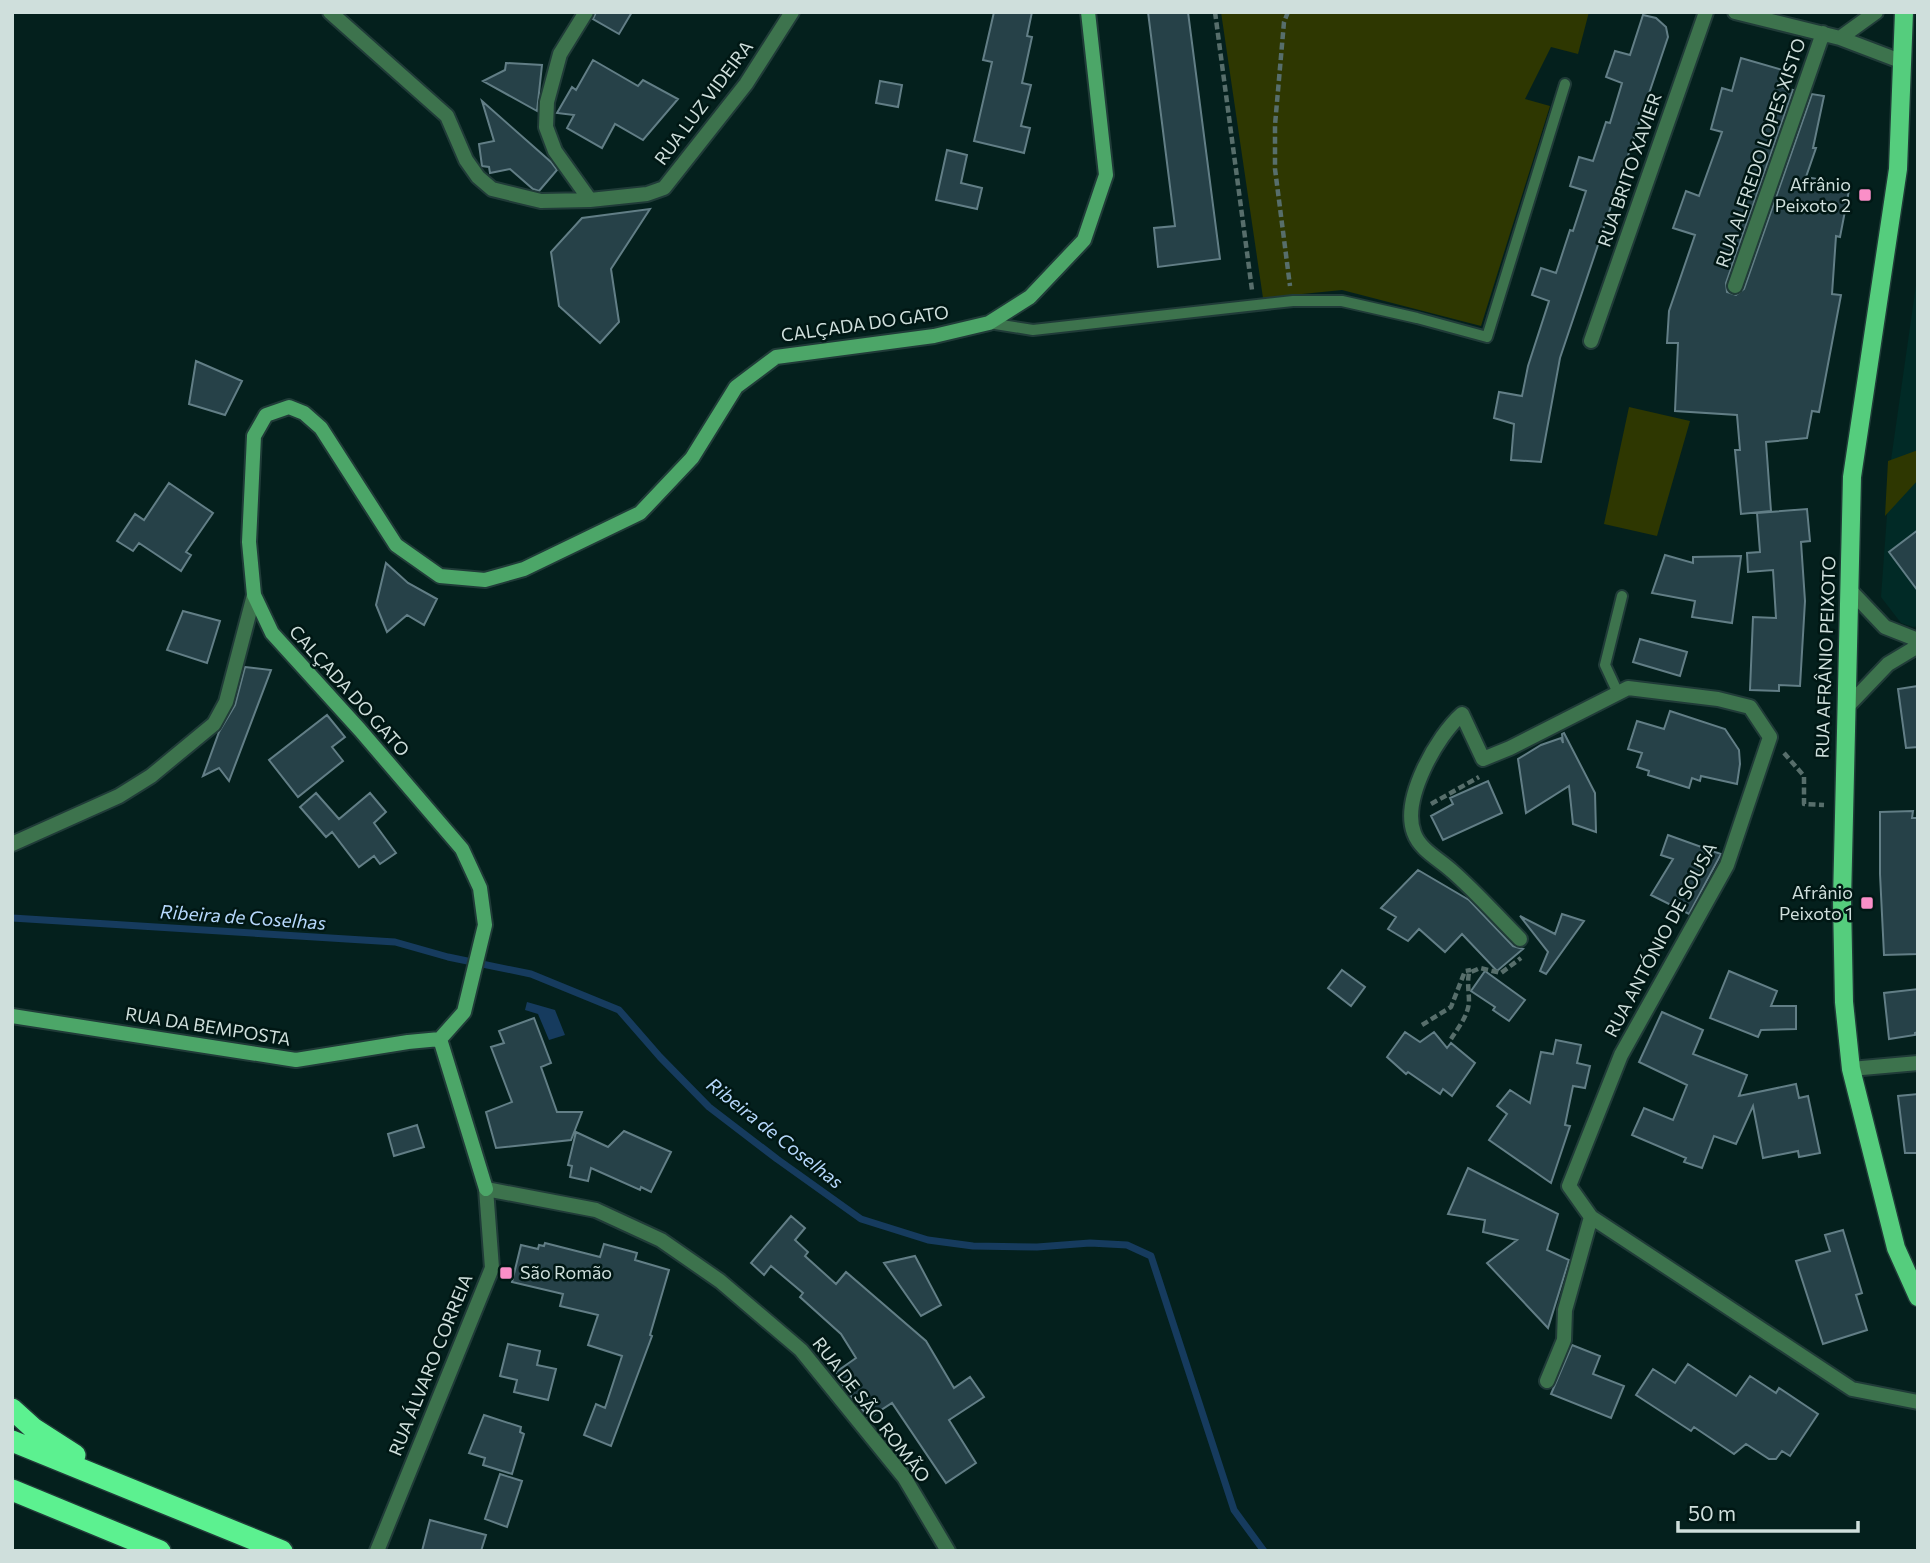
<svg xmlns="http://www.w3.org/2000/svg" width="1930" height="1563" font-family="Commissioner,sans-serif">
<style>
.built{fill:#012a26}
.green{fill:#2e3701}
.water{fill:#163b5e}
.lines{fill:none;stroke-linecap:round;stroke-linejoin:round}
.stream{stroke:#163b5e;stroke-width:7}
.building{fill:#264148;stroke:#627e86;stroke-width:2}
.lane-casing{stroke:#203b38;stroke-width:14}
.street-casing{stroke:#203b38;stroke-width:18}
.secondary-casing{stroke:#203b38;stroke-width:18}
.primary-casing{stroke:#203b38;stroke-width:21}
.highway-casing{stroke:#203b38;stroke-width:24}
.path{stroke:#576e6b;stroke-width:4.5;stroke-dasharray:7 3.5;stroke-linecap:butt}
.lane{stroke:#3d734d;stroke-width:10}
.street{stroke:#3d734d;stroke-width:14}
.secondary{stroke:#4ca668;stroke-width:14}
.primary{stroke:#55cd7d;stroke-width:18}
.highway{stroke:#5cf190;stroke-width:21}
.poi-dot{fill:#fa8fc8;stroke:#001714;stroke-width:2.5}
.labels{text-anchor:middle;stroke-width:5;stroke-linejoin:round;paint-order:stroke}
.street-label{font-size:18px;fill:#cfdfdc;stroke:#001714}
.poi-label{font-size:18px;fill:#cfdfdc;stroke:#001714;text-anchor:end}
.water-label{font-size:19px;font-style:italic;fill:#b6d8fc;stroke:#001714}
</style>
<rect width="100%" height="100%" fill="#04201d"/>
<!-- built -->
<path class="built" d="M 1918,271 L 1918,626 L 1913,627 L 1901,623 L 1881,597 L 1891,460 Z"/>
<!-- green -->
<path class="green" d="M 1221,12 L 1589,12 L 1578,54 L 1551,47 L 1525,99 L 1550,106 L 1481,326 L 1342,290 L 1263,298 Z
M 1629,407 L 1690,421 L 1657,536 L 1604,524 Z
M 1918,450 L 1918,480 L 1885,516 L 1888,461 Z"/>
<!-- water -->
<path class="water" d="M 527,1002 L 555,1010 L 565,1035 L 549,1040 L 538,1014 L 525,1010 Z"/>
<g class="lines">
<!-- stream -->
<path class="stream" d="M 12,918 L 395,942 L 448,957 L 531,974 L 619,1010 L 660,1057 L 709,1107 L 777,1159 L 861,1219 L 928,1240 L 973,1246 L 1037,1247 L 1090,1243 L 1127,1245 L 1151,1256 L 1234,1510 L 1264,1551"/>
</g>
<!-- building -->
<path class="building" d="M 596,12 L 632,12 L 619,34 L 593,19 Z
M 994,12 L 1032,12 L 1027,36 L 1032,37 L 1022,83 L 1031,85 L 1021,126 L 1030,128 L 1024,153 L 974,141 L 992,62 L 983,60 Z
M 1148,12 L 1188,12 L 1220,259 L 1158,267 L 1154,228 L 1175,226 Z
M 1643,15 L 1656,18 L 1666,27 L 1668,37 L 1560,358 L 1541,462 L 1511,460 L 1514,424 L 1494,418 L 1499,392 L 1522,396 L 1528,366 L 1549,301 L 1532,295 L 1541,268 L 1556,273 L 1570,230 L 1573,231 L 1586,191 L 1570,186 L 1579,157 L 1593,161 L 1606,122 L 1610,123 L 1622,83 L 1606,77 L 1615,51 L 1630,55 Z
M 1741,58 L 1786,71 L 1781,87 L 1793,90 L 1726,283 L 1727,292 L 1736,295 L 1744,289 L 1812,94 L 1824,96 L 1813,148 L 1816,148 L 1806,177 L 1850,185 L 1840,237 L 1836,236 L 1832,294 L 1841,295 L 1819,412 L 1812,411 L 1807,438 L 1766,442 L 1771,511 L 1741,514 L 1735,450 L 1740,450 L 1737,415 L 1675,411 L 1678,343 L 1667,343 L 1669,311 L 1695,235 L 1673,228 L 1686,191 L 1699,196 L 1722,132 L 1711,129 L 1722,88 L 1732,91 Z
M 593,60 L 638,86 L 643,80 L 678,99 L 643,140 L 615,124 L 602,148 L 567,128 L 574,115 L 557,113 L 572,87 L 576,90 Z
M 506,63 L 542,65 L 537,111 L 483,81 L 505,70 Z
M 880,81 L 902,85 L 898,107 L 876,103 Z
M 482,101 L 551,162 L 557,170 L 539,191 L 533,189 L 510,169 L 490,173 L 489,167 L 482,166 L 479,144 L 494,141 Z
M 947,150 L 967,155 L 961,183 L 982,188 L 977,209 L 936,200 Z
M 650,209 L 611,269 L 619,322 L 600,343 L 559,306 L 551,252 L 582,218 Z
M 196,361 L 242,381 L 225,415 L 189,404 Z
M 169,483 L 213,513 L 186,552 L 191,555 L 181,571 L 139,543 L 133,551 L 117,541 L 135,514 L 144,520 Z
M 1807,509 L 1810,541 L 1801,542 L 1805,601 L 1800,686 L 1779,685 L 1779,691 L 1750,690 L 1753,617 L 1776,618 L 1773,570 L 1748,572 L 1747,553 L 1760,552 L 1757,513 Z
M 1918,530 L 1918,591 L 1889,552 Z
M 1665,555 L 1693,563 L 1693,557 L 1741,556 L 1732,623 L 1692,617 L 1695,601 L 1652,593 Z
M 386,563 L 408,583 L 437,599 L 424,625 L 407,615 L 387,632 L 376,605 Z
M 183,611 L 220,621 L 207,663 L 167,650 Z
M 1640,639 L 1687,652 L 1680,676 L 1633,662 Z
M 245,667 L 271,670 L 229,781 L 219,768 L 203,776 L 219,732 L 235,705 Z
M 1918,686 L 1918,747 L 1906,748 L 1898,689 Z
M 1670,711 L 1725,729 L 1739,750 L 1740,764 L 1737,784 L 1701,776 L 1700,781 L 1692,778 L 1689,788 L 1648,775 L 1649,771 L 1637,767 L 1642,753 L 1628,749 L 1637,721 L 1664,729 Z
M 327,715 L 345,737 L 332,747 L 343,761 L 298,797 L 269,760 Z
M 1564,733 L 1595,793 L 1596,832 L 1573,824 L 1569,786 L 1526,813 L 1518,759 L 1541,745 L 1561,738 L 1563,743 L 1562,734 Z
M 1488,781 L 1502,813 L 1443,840 L 1431,816 L 1453,804 L 1450,798 Z
M 316,793 L 339,819 L 370,793 L 386,812 L 374,823 L 396,853 L 380,864 L 374,856 L 359,867 L 332,832 L 326,837 L 300,807 Z
M 1913,811 L 1912,818 L 1918,818 L 1918,954 L 1884,955 L 1880,874 L 1880,812 Z
M 1668,835 L 1721,854 L 1689,914 L 1651,895 L 1673,859 L 1661,855 Z
M 1418,870 L 1469,900 L 1513,946 L 1523,949 L 1497,971 L 1462,934 L 1445,952 L 1419,929 L 1408,941 L 1388,929 L 1396,917 L 1381,908 Z
M 1562,914 L 1584,921 L 1546,974 L 1540,971 L 1548,952 L 1520,916 L 1555,934 Z
M 1342,970 L 1365,987 L 1351,1006 L 1328,988 Z
M 1485,971 L 1525,1000 L 1509,1021 L 1493,1010 L 1495,1007 L 1471,991 Z
M 1729,971 L 1777,991 L 1771,1006 L 1796,1006 L 1796,1029 L 1761,1030 L 1758,1037 L 1710,1018 Z
M 1918,989 L 1918,1032 L 1915,1033 L 1915,1035 L 1889,1039 L 1884,993 Z
M 1662,1012 L 1703,1030 L 1693,1054 L 1747,1075 L 1739,1096 L 1796,1084 L 1799,1098 L 1808,1096 L 1820,1153 L 1799,1157 L 1798,1151 L 1763,1158 L 1753,1106 L 1736,1144 L 1714,1136 L 1702,1168 L 1684,1162 L 1686,1158 L 1632,1135 L 1644,1108 L 1673,1120 L 1687,1085 L 1639,1062 Z
M 534,1018 L 551,1063 L 541,1067 L 557,1112 L 582,1112 L 571,1140 L 496,1148 L 486,1112 L 512,1102 L 491,1047 L 504,1043 L 499,1031 Z
M 1405,1032 L 1420,1042 L 1434,1032 L 1447,1048 L 1451,1043 L 1475,1063 L 1452,1096 L 1443,1089 L 1440,1094 L 1408,1072 L 1406,1074 L 1387,1057 Z
M 1556,1040 L 1581,1045 L 1577,1063 L 1590,1066 L 1585,1088 L 1573,1086 L 1565,1125 L 1570,1126 L 1551,1183 L 1489,1140 L 1507,1114 L 1497,1106 L 1510,1090 L 1530,1103 L 1541,1052 L 1553,1054 Z
M 1918,1094 L 1918,1153 L 1905,1153 L 1898,1096 Z
M 417,1125 L 424,1147 L 394,1156 L 388,1134 Z
M 624,1131 L 671,1152 L 651,1192 L 641,1187 L 640,1190 L 591,1168 L 588,1181 L 570,1177 L 572,1166 L 568,1165 L 576,1132 L 608,1147 Z
M 1468,1168 L 1558,1214 L 1547,1250 L 1569,1260 L 1548,1328 L 1487,1263 L 1517,1240 L 1483,1232 L 1485,1220 L 1448,1214 Z
M 791,1216 L 805,1228 L 795,1240 L 808,1252 L 805,1256 L 836,1284 L 846,1272 L 926,1341 L 954,1388 L 970,1377 L 984,1397 L 949,1420 L 976,1463 L 946,1483 L 892,1403 L 869,1418 L 845,1389 L 836,1372 L 856,1358 L 841,1334 L 800,1297 L 803,1293 L 771,1266 L 764,1275 L 751,1263 Z
M 1843,1230 L 1862,1293 L 1856,1295 L 1867,1330 L 1823,1344 L 1796,1261 L 1830,1251 L 1825,1235 Z
M 545,1243 L 600,1257 L 604,1244 L 637,1253 L 635,1260 L 669,1270 L 650,1335 L 652,1336 L 611,1446 L 584,1435 L 596,1404 L 605,1408 L 622,1356 L 588,1345 L 598,1315 L 560,1306 L 563,1294 L 512,1282 L 521,1245 L 538,1249 L 539,1245 L 544,1246 Z
M 915,1256 L 941,1305 L 921,1316 L 884,1263 Z
M 508,1344 L 540,1351 L 537,1365 L 556,1369 L 548,1400 L 514,1392 L 517,1380 L 500,1376 Z
M 1572,1345 L 1600,1356 L 1593,1374 L 1624,1386 L 1611,1418 L 1551,1394 Z
M 1688,1364 L 1736,1396 L 1750,1376 L 1776,1393 L 1779,1388 L 1818,1414 L 1790,1456 L 1782,1451 L 1776,1459 L 1769,1459 L 1746,1444 L 1734,1454 L 1694,1427 L 1691,1431 L 1636,1395 L 1653,1369 L 1675,1383 Z
M 484,1415 L 521,1427 L 520,1432 L 524,1434 L 512,1474 L 483,1465 L 485,1458 L 469,1453 Z
M 500,1474 L 522,1481 L 507,1527 L 485,1519 Z
M 430,1520 L 486,1535 L 481,1551 L 422,1551 Z"/>
<g class="lines">
<!-- lane casing -->
<g class="lane-casing">
<path id="lane" d="M 989,323 L 1033,330 L 1293,301 L 1342,301 L 1417,318 L 1487,337 L 1565,84
M 1618,693 L 1605,665 L 1622,596"/>
</g>
<!-- street casing -->
<g class="street-casing">
<path id="street" d="M 330,12 L 447,116 L 466,160 L 478,177 L 492,189 L 541,201 L 590,200 L 555,151 L 546,127 L 547,102 L 560,54 L 586,12
M 1735,12 L 1840,38 L 1903,62
M 1840,38 L 1876,12
M 590,200 L 647,194 L 664,188 L 746,84 L 792,12
M 1735,286 L 1823,33
M 1591,341 L 1706,12
M 1849,589 L 1885,627 L 1918,640
M 1846,708 L 1888,664 L 1918,646
M 12,844 L 119,796 L 151,776 L 214,724 L 226,702 L 254,595
M 1520,939 C 1497,916 1476,892 1452,871 C 1439,859 1420,850 1414,833 C 1401,799 1437,736 1462,714 L 1483,759 L 1510,748 L 1628,688 L 1718,699 L 1750,707 L 1770,737 L 1727,865 L 1621,1055 L 1569,1186 L 1591,1217 L 1852,1389 L 1918,1402
M 1851,1069 L 1918,1063
M 1547,1381 L 1564,1340 L 1565,1310 L 1591,1217
M 377,1551 L 492,1268 L 486,1189 L 596,1210 L 661,1240 L 720,1281 L 801,1350 L 904,1477 L 948,1551"/>
</g>
<!-- secondary casing -->
<g class="secondary-casing">
<path id="secondary" d="M 12,1016 L 296,1060 L 408,1042 L 440,1039
M 440,1039 L 464,1012 L 485,925 L 480,888 L 462,849 L 360,730 L 272,633 L 254,595 L 249,542 L 254,436 L 266,415 L 289,407 L 304,413 L 321,428 L 396,545 L 440,576 L 485,580 L 524,569 L 640,513 L 692,458 L 736,387 L 776,357 L 934,336 L 989,323 L 1030,297 L 1084,240 L 1106,175 L 1088,12
M 440,1039 L 486,1189"/>
</g>
<!-- primary casing -->
<g class="primary-casing">
<path id="primary" d="M 1904,12 L 1898,169 L 1852,477 L 1842,901 L 1844,1002 L 1851,1069 L 1896,1248 L 1918,1297"/>
</g>
<!-- highway casing -->
<g class="highway-casing">
<path id="highway" d="M 12,1409 L 33,1428 L 75,1455
M 12,1441 L 282,1551
M 12,1490 L 160,1551"/>
</g>
<!-- path -->
<path class="path" d="M 1215,12 L 1252,290
M 1288,12 L 1284,22 L 1275,125 L 1275,169 L 1290,286
M 1784,753 L 1804,776 L 1804,804 L 1824,805
M 1431,804 L 1479,777
M 1422,1025 L 1451,1007 L 1465,971 L 1471,970
M 1451,1039 C 1458,1028 1468,1016 1469,1002 C 1469,992 1467,983 1469,973 L 1480,968 L 1501,973 L 1521,958"/>
<!-- lane -->
<use href="#lane" class="lane"/>
<!-- street -->
<use href="#street" class="street"/>
<!-- secondary -->
<use href="#secondary" class="secondary"/>
<!-- primary -->
<use href="#primary" class="primary"/>
<!-- highway -->
<use href="#highway" class="highway"/>
</g>
<!-- markers -->
<g class="poi-dot">
<rect x="1858" y="188" width="14" height="14" rx="3.5"/>
<rect x="1860" y="896" width="14" height="14" rx="3.5"/>
<rect x="499" y="1266" width="14" height="14" rx="3.5"/>
</g>
<g class="labels">
<!-- street labels -->
<g class="street-label">
<text transform="translate(704 103) rotate(-53)" y="6">RUA LUZ VIDEIRA</text>
<text transform="translate(1761 153) rotate(-71)" y="6">RUA ALFREDO LOPES XISTO</text>
<text transform="translate(1630 170) rotate(-71)" y="6">RUA BRITO XAVIER</text>
<text transform="translate(865 324) rotate(-8)" y="6">CALÇADA DO GATO</text>
<text transform="translate(1826 657) rotate(-88)" y="6">RUA AFRÂNIO PEIXOTO</text>
<text transform="translate(349 691) rotate(48)" y="6">CALÇADA DO GATO</text>
<text transform="translate(1661 940) rotate(-62)" y="6">RUA ANTÓNIO DE SOUSA</text>
<text transform="translate(208 1027) rotate(9)" y="6">RUA DA BEMPOSTA</text>
<text transform="translate(431 1365) rotate(-68)" y="6">RUA ÁLVARO CORREIA</text>
<text transform="translate(871 1410) rotate(52)" y="6">RUA DE SÃO ROMÃO</text>
</g>
<!-- poi labels -->
<g class="poi-label">
<text x="1851" y="191">Afrânio<tspan x="1851" dy="21">Peixoto 2</tspan></text>
<text x="1853" y="899">Afrânio<tspan x="1853" dy="21">Peixoto 1</tspan></text>
<text x="520" y="1279" text-anchor="start">São Romão</text>
</g>
<!-- water labels -->
<g class="water-label">
<text transform="translate(243 917) rotate(4)" y="7">Ribeira de Coselhas</text>
<text transform="translate(775 1133) rotate(38)" y="7">Ribeira de Coselhas</text>
</g>
</g>
<!-- border -->
<rect width="1930" height="1563" fill="none" stroke="#cfdfdc" stroke-width="28"/>
<!-- scale -->
<path d="M1678 1521v10h180v-10" fill="none" stroke="#cfdfdc" stroke-width="3.5"/>
<text x="1688" y="1521" font-size="21" fill="#cfdfdc" stroke="#001714" stroke-width="5" paint-order="stroke">50 m</text>
</svg>
